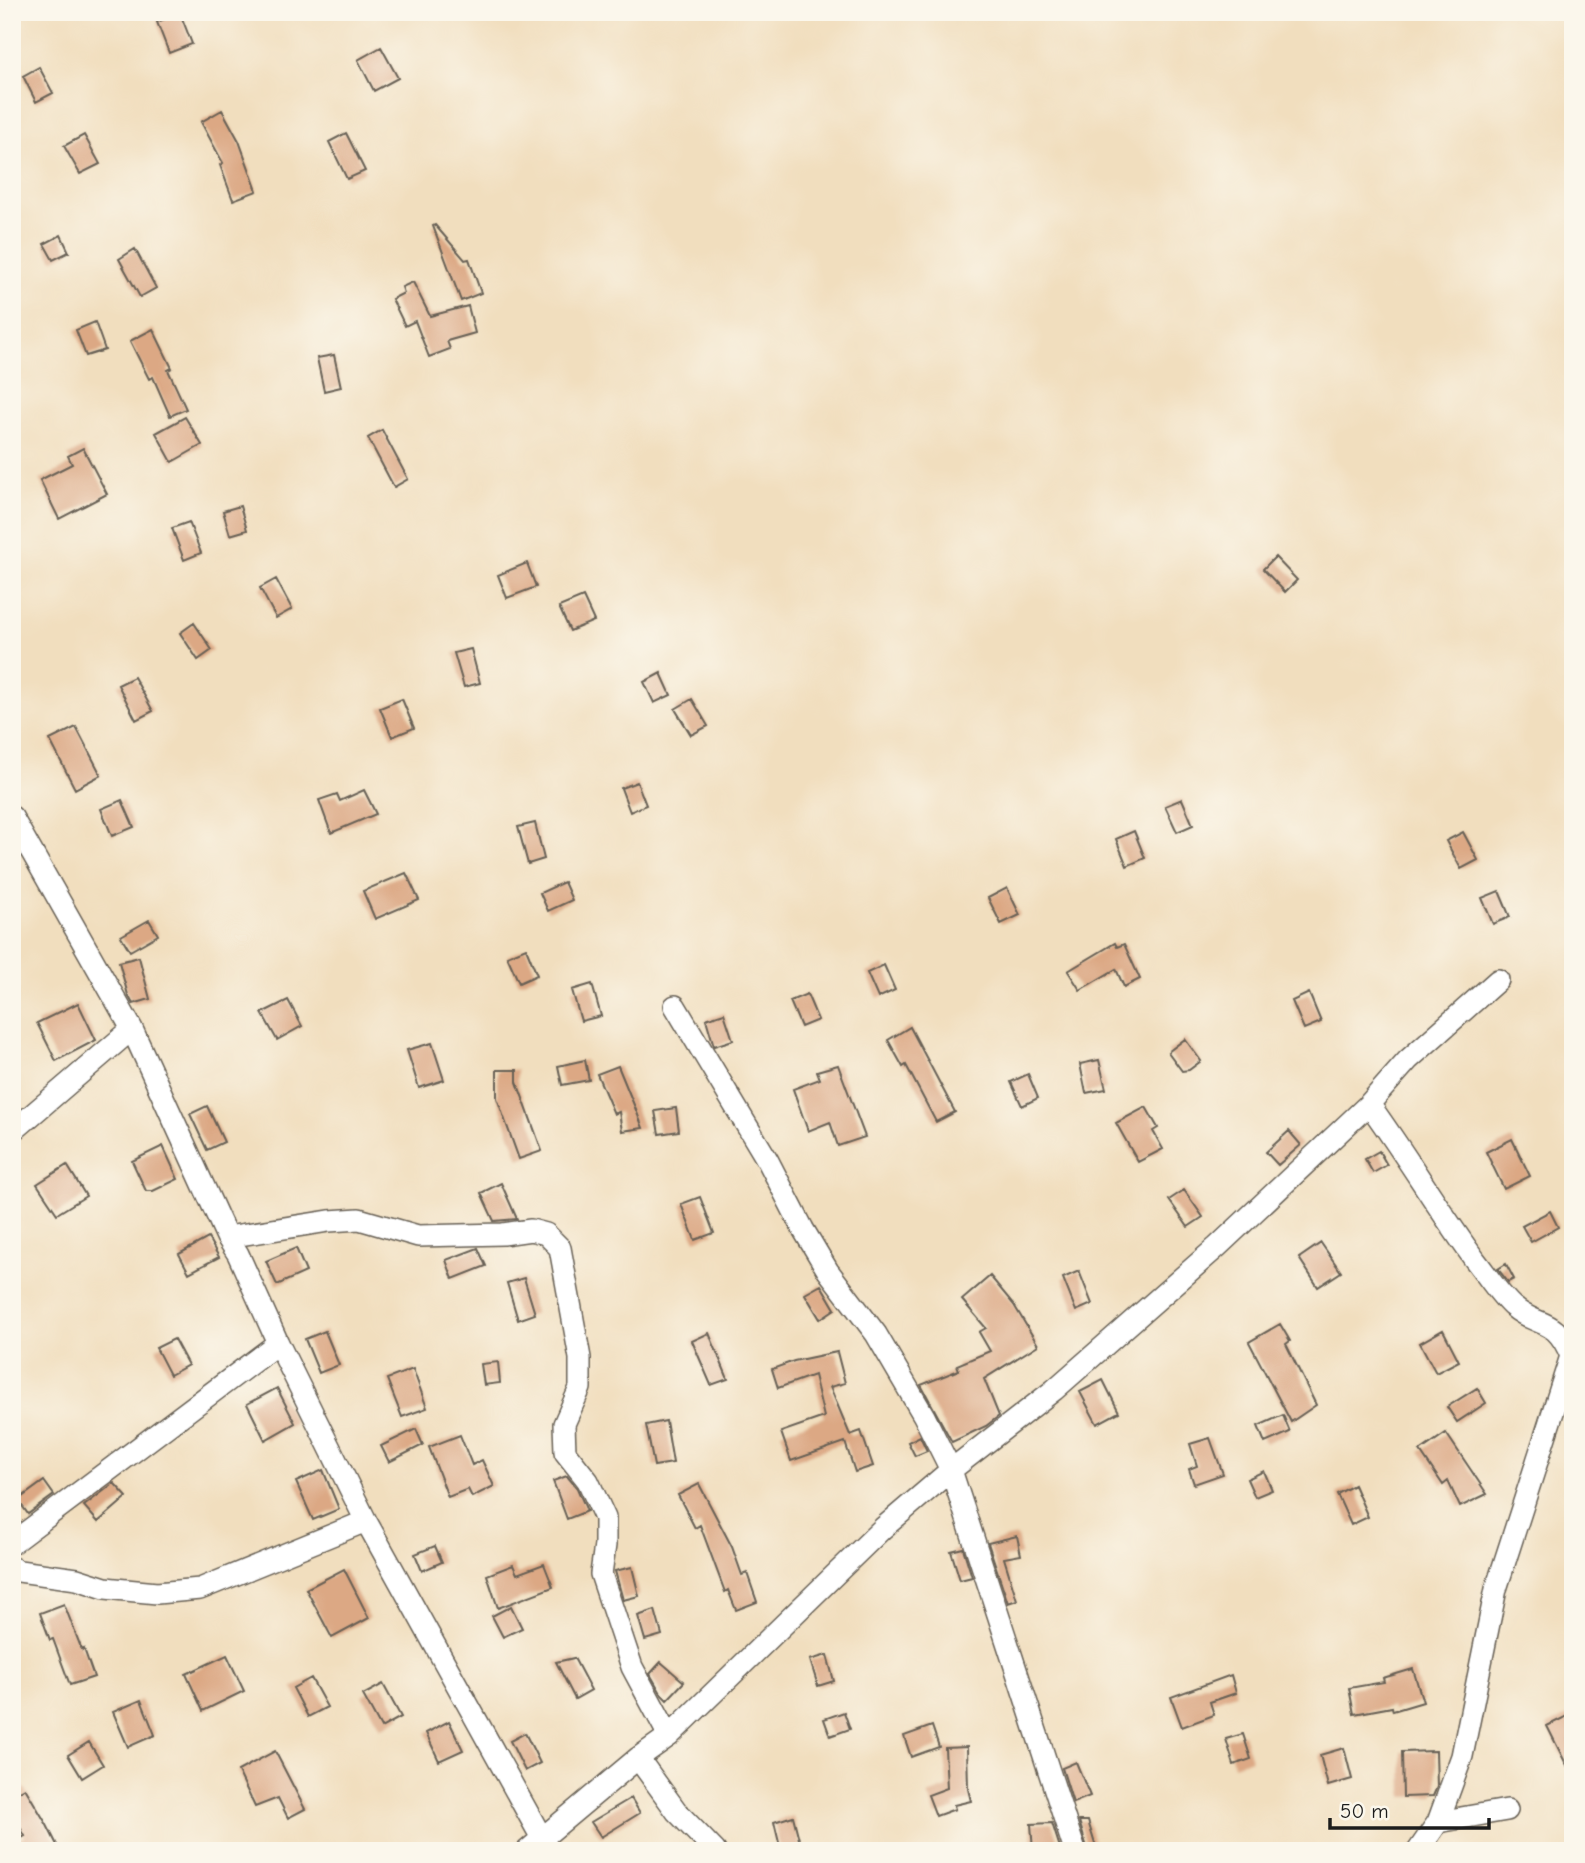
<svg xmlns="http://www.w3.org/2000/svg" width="1585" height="1863" font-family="'Comic Neue',sans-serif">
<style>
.building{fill:#dca884}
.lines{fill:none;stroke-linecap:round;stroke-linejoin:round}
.street-casing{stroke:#676055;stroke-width:24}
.street{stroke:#fff;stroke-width:21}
</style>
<rect width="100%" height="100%" fill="#fbf7ec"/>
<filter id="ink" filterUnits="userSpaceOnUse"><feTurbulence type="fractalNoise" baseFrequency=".0143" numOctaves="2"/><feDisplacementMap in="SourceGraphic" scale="14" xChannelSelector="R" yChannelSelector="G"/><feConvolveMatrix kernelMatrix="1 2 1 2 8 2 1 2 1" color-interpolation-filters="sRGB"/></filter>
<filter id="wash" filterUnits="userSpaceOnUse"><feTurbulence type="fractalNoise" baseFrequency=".00686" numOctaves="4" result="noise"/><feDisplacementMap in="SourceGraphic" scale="28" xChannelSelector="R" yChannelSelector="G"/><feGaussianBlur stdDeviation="1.57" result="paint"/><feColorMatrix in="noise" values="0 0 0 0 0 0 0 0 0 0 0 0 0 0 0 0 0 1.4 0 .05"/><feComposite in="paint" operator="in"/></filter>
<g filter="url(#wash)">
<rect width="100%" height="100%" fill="#f1debe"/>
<g id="blocks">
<!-- building -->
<path class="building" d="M 180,13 L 192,44 L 169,53 L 157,22 Z
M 381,47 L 398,78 L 374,91 L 358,60 Z
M 39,67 L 53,93 L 36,102 L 23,76 Z
M 222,110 L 239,141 L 257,191 L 233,200 L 220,165 L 223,163 L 201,122 Z
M 346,133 L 365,171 L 347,179 L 329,142 Z
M 84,135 L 100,164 L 80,174 L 64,146 Z
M 435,225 L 465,260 L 469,259 L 481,293 L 461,301 L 433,226 Z
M 61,235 L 69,252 L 53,260 L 44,244 Z
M 135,249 L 156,288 L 140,297 L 119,259 Z
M 413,282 L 430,316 L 468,306 L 475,333 L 447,341 L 450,349 L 429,357 L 415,321 L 405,326 L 392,299 L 404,293 L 402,287 Z
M 95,322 L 105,350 L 86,356 L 76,330 Z
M 153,329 L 172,368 L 168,370 L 186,409 L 170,416 L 153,377 L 149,379 L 130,341 Z
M 334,355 L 341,387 L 324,391 L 317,358 Z
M 185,417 L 202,445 L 172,462 L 156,433 Z
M 382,430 L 408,479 L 394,487 L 368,438 Z
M 83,448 L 107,494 L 59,519 L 40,480 L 72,464 L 68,456 Z
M 240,506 L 247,530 L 230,535 L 223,511 Z
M 189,522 L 201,553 L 184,560 L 172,528 Z
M 1275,557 L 1297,580 L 1285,592 L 1263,569 Z
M 527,563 L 536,587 L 507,598 L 498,575 Z
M 276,579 L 292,609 L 276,618 L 260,588 Z
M 583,597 L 594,621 L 570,631 L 559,607 Z
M 194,623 L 212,650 L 198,660 L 180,633 Z
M 471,649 L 480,683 L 464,687 L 454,653 Z
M 661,673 L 671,695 L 654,703 L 644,682 Z
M 134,677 L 153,711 L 136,720 L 118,685 Z
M 402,699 L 414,728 L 392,737 L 380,708 Z
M 692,699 L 708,726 L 691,735 L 675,709 Z
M 76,727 L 101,775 L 75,789 L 50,740 Z
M 637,782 L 646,805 L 630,812 L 621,788 Z
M 364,790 L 376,814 L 331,833 L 319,800 L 337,794 L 340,801 Z
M 1182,799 L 1193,825 L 1177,832 L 1165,806 Z
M 122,800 L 134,827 L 112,836 L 101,809 Z
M 535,823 L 544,859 L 528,864 L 518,827 Z
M 1134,831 L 1145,858 L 1127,866 L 1116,839 Z
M 1463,832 L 1478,860 L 1461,869 L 1446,841 Z
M 406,873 L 419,900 L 375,919 L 363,891 Z
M 564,882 L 572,900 L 548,911 L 540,893 Z
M 1007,888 L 1020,915 L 1001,924 L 988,898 Z
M 1499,891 L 1510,917 L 1493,924 L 1482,898 Z
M 149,920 L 158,935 L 130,951 L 121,936 Z
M 1115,943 L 1117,947 L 1124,944 L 1140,979 L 1124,987 L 1116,969 L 1080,990 L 1068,971 Z
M 526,948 L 537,975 L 519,983 L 507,956 Z
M 139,957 L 150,999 L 133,1004 L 128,995 L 119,962 Z
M 884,965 L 895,990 L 878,998 L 867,973 Z
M 592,984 L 601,1016 L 581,1021 L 572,990 Z
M 1309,993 L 1321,1022 L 1304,1029 L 1292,1001 Z
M 807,994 L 818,1020 L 801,1027 L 790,1001 Z
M 288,1000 L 302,1026 L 277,1040 L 262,1013 Z
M 78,1003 L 96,1040 L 56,1061 L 37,1023 Z
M 724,1013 L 733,1040 L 714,1046 L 706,1019 Z
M 910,1027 L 955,1112 L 936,1122 L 906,1065 L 903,1067 L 888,1040 Z
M 1185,1039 L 1201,1061 L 1189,1070 L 1182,1071 L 1168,1052 Z
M 432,1043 L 444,1080 L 419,1088 L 407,1050 Z
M 585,1060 L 589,1080 L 562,1085 L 558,1066 Z
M 1099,1060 L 1106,1089 L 1086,1093 L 1080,1064 Z
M 838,1065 L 865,1137 L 838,1146 L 830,1122 L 808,1131 L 793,1089 L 820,1079 L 817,1071 Z
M 618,1066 L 634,1105 L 643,1128 L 622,1131 L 619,1112 L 614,1114 L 597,1074 Z
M 497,1070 L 517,1070 L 517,1082 L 542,1151 L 519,1159 L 497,1098 Z
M 1028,1074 L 1038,1098 L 1022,1106 L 1011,1082 Z
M 207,1106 L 224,1142 L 207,1150 L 190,1114 Z
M 1146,1107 L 1158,1128 L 1153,1131 L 1163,1149 L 1138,1162 L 1116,1123 Z
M 676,1108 L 679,1131 L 659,1134 L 655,1111 Z
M 1289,1131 L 1301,1145 L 1278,1165 L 1266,1152 Z
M 1512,1139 L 1530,1176 L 1504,1189 L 1486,1152 Z
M 163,1146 L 178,1179 L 153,1191 L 146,1191 L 132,1161 Z
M 1379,1151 L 1387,1165 L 1373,1173 L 1365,1159 Z
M 67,1165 L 86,1196 L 57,1214 L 37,1184 Z
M 501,1183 L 517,1219 L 494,1221 L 481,1193 Z
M 1184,1190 L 1203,1217 L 1188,1227 L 1169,1200 Z
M 700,1197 L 714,1233 L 695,1240 L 681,1204 Z
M 1550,1211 L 1558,1227 L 1531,1242 L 1522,1226 Z
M 208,1238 L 219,1257 L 189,1273 L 179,1254 Z
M 1321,1243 L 1341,1272 L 1318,1287 L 1299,1258 Z
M 296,1248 L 306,1272 L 277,1285 L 266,1261 Z
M 478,1248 L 486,1266 L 453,1279 L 446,1260 Z
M 1506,1264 L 1514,1279 L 1508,1282 L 1498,1269 Z
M 1079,1271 L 1092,1304 L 1076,1311 L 1063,1278 Z
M 990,1276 L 1014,1305 L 1038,1345 L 984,1379 L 999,1416 L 986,1426 L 952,1442 L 921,1385 L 959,1370 L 957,1365 L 990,1351 L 979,1332 L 986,1328 L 962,1300 Z
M 524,1278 L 535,1314 L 518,1320 L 507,1283 Z
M 821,1285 L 835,1309 L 820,1319 L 805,1294 Z
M 1280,1324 L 1290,1341 L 1286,1344 L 1316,1405 L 1291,1422 L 1249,1342 Z
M 1443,1330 L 1459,1361 L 1436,1373 L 1420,1343 Z
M 325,1331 L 339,1365 L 319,1373 L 305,1339 Z
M 709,1333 L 728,1379 L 711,1385 L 692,1341 Z
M 174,1339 L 188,1365 L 170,1375 L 156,1348 Z
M 837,1352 L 845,1383 L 830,1387 L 850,1435 L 861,1431 L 873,1466 L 855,1472 L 845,1442 L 791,1461 L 781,1432 L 824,1417 L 814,1375 L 778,1388 L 772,1369 L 794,1361 Z
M 498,1362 L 500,1383 L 484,1385 L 481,1364 Z
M 413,1369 L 427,1408 L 402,1417 L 387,1379 Z
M 1103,1380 L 1119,1412 L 1097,1424 L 1080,1392 Z
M 277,1388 L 295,1423 L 265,1440 L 247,1404 Z
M 1477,1388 L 1486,1403 L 1457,1422 L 1447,1407 Z
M 1283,1415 L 1290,1432 L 1265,1443 L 1258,1426 Z
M 666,1421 L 673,1463 L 654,1466 L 646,1425 Z
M 416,1429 L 423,1445 L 389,1462 L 381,1446 Z
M 1446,1433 L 1487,1494 L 1460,1507 L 1448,1481 L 1443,1485 L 1420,1451 Z
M 460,1435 L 472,1465 L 482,1460 L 494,1486 L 472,1497 L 468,1489 L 448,1497 L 429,1447 Z
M 920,1436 L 927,1451 L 915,1456 L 908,1442 Z
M 1210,1438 L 1223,1474 L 1194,1484 L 1189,1469 L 1197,1466 L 1190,1444 Z
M 323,1470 L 339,1509 L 313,1520 L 296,1482 Z
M 1264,1471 L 1272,1490 L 1255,1497 L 1247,1479 Z
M 567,1476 L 577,1488 L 587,1511 L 567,1519 L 553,1481 Z
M 44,1481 L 54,1495 L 28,1514 L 18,1500 Z
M 114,1483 L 127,1497 L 98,1522 L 84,1506 Z
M 699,1484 L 732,1547 L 742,1575 L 747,1573 L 757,1602 L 736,1610 L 728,1590 L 725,1592 L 700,1525 L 695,1528 L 678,1495 Z
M 1354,1485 L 1368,1517 L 1351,1525 L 1337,1494 Z
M 1017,1536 L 1021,1555 L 1004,1558 L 1017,1600 L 1008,1603 L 988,1543 Z
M 435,1546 L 442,1562 L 422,1571 L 415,1554 Z
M 963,1548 L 972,1577 L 960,1580 L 951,1551 Z
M 544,1564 L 553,1587 L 498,1608 L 487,1575 L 513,1565 L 517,1574 Z
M 632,1567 L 639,1596 L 623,1600 L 615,1571 Z
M 344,1569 L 369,1618 L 332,1638 L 306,1589 Z
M 64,1604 L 82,1650 L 84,1649 L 94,1677 L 70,1685 L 53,1639 L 50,1640 L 40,1613 Z
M 511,1606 L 522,1628 L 503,1637 L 492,1616 Z
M 655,1610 L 662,1635 L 645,1640 L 638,1616 Z
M 227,1655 L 244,1691 L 203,1711 L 186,1674 Z
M 827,1655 L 834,1681 L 818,1686 L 810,1660 Z
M 574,1658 L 591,1690 L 575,1699 L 556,1662 Z
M 661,1662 L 684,1682 L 667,1700 L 662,1695 L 650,1674 Z
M 1413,1669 L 1423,1702 L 1393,1711 L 1392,1707 L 1354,1714 L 1349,1688 L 1384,1682 L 1383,1678 Z
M 1231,1675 L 1236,1693 L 1210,1702 L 1214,1715 L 1182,1727 L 1171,1697 Z
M 311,1678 L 327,1707 L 308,1717 L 293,1688 Z
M 383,1684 L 401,1717 L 381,1728 L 363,1695 Z
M 141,1700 L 155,1735 L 128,1747 L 113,1712 Z
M 844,1712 L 850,1729 L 830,1736 L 824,1719 Z
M 1573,1713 L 1573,1778 L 1547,1726 Z
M 449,1721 L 463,1750 L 439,1761 L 426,1733 Z
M 932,1726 L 939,1747 L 911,1757 L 904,1736 Z
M 525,1733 L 540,1763 L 525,1771 L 510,1741 Z
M 1243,1734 L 1251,1759 L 1234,1765 L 1226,1739 Z
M 89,1742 L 103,1765 L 82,1778 L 68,1755 Z
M 967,1747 L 968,1789 L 971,1801 L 954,1805 L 955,1809 L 936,1816 L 928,1795 L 947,1788 L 945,1748 Z
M 1344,1748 L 1352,1779 L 1328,1786 L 1320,1755 Z
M 275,1751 L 305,1809 L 288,1818 L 278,1798 L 255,1807 L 238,1771 Z
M 1436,1751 L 1437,1787 L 1433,1796 L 1403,1797 L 1402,1752 Z
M 1076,1762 L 1090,1796 L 1073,1803 L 1062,1768 Z
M 25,1788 L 47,1825 L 60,1851 L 12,1851 L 12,1843 L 25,1836 L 12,1813 L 12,1795 Z
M 631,1798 L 640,1813 L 601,1837 L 591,1822 Z
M 793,1816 L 802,1851 L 781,1851 L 774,1822 Z
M 1079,1821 L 1088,1821 L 1097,1851 L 1088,1851 Z
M 1052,1823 L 1061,1851 L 1033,1851 L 1031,1824 Z"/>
</g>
</g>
<g filter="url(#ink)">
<use href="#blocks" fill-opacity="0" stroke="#676055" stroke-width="2"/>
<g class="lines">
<!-- street casing -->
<g class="street-casing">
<path id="street" d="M 12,817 L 132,1029 L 227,1237 L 238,1254 L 278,1343 L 366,1521 L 549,1851
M 675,1006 L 768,1161 L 803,1229 L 828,1271 L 876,1334 L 924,1416 L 951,1470 L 1075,1851
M 1369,1104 C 1406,1155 1438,1209 1475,1260 C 1487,1275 1498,1293 1512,1306 C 1538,1329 1555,1315 1571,1356 L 1496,1589 L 1462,1756 L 1438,1822
M 12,1132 L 132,1029
M 227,1237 L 329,1221 L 359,1219 L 418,1236 L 503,1234 L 531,1230 L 546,1234 L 560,1248 L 580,1358 L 580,1388 L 564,1424 L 565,1452 L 588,1481 L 605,1518 L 605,1545 L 601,1574 L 632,1667 L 669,1736
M 12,1543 L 278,1343
M 12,1568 L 19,1571 L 77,1579 L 105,1588 L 157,1593 L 200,1589 L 366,1521
M 638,1758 L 677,1812 L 715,1851
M 527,1851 L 638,1758 L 669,1736 L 883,1528 L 951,1470 L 1054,1390 L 1217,1247 L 1369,1104 L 1408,1060 L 1498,980
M 1418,1851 L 1438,1822 L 1507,1810"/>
</g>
<!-- street -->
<use href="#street" class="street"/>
</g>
</g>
<!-- margin -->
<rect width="1585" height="1863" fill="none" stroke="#fbf7ec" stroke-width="42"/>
<!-- scale -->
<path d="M1330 1818v10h159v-10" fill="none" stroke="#1c1c1c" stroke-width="3.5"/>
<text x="1340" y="1818" font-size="21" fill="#1c1c1c" stroke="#fbf7ec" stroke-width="5" paint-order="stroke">50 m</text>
</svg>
